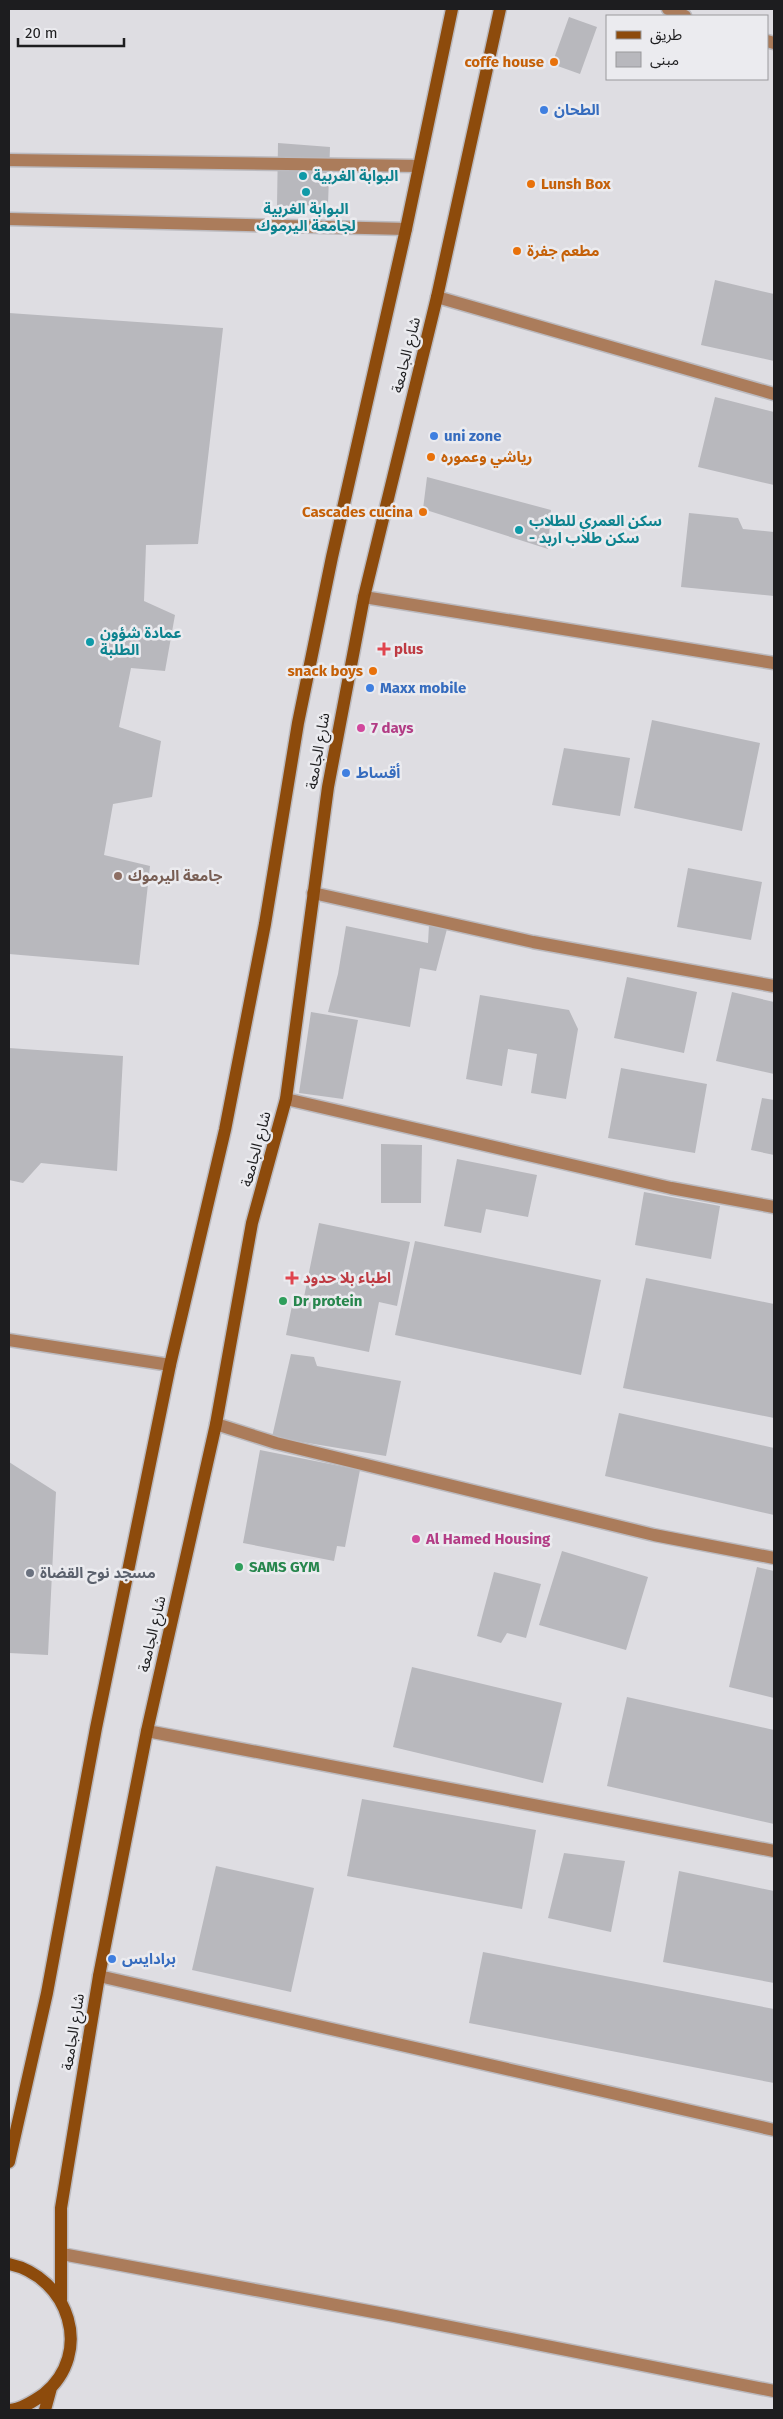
<svg xmlns="http://www.w3.org/2000/svg" width="783" height="2419" font-family="'Fira Sans','Noto Sans Arabic',sans-serif">
<style>
.building{fill:#b8b8bd}
.lines{fill:none;stroke-linecap:round;stroke-linejoin:round}
.lane-casing{stroke:#bbbabf;stroke-width:15}
.street-casing{stroke:#bbbabf;stroke-width:15}
.secondary-casing{stroke:#bbbabf;stroke-width:15}
.lane{stroke:#ab7c5b;stroke-width:12}
.street{stroke:#ab7c5b;stroke-width:12}
.secondary{stroke:#8d4b0c;stroke-width:12}
.food-dot{fill:#e8710a;stroke:#ebebef;stroke-width:2}
.shop-dot{fill:#3f7fe0;stroke:#ebebef;stroke-width:2}
.culture-dot{fill:#0f9aa8;stroke:#ebebef;stroke-width:2}
.health-dot{fill:#e0444e;stroke:#ebebef;stroke-width:2}
.hotel-dot{fill:#d1479c;stroke:#ebebef;stroke-width:2}
.education-dot{fill:#8d6e63;stroke:#ebebef;stroke-width:2}
.leisure-dot{fill:#2e9e5b;stroke:#ebebef;stroke-width:2}
.worship-dot{fill:#6b7280;stroke:#ebebef;stroke-width:2}
.labels{text-anchor:middle;stroke-width:5;stroke-linejoin:round;paint-order:stroke}
.food-label{font-size:15px;font-weight:bold;fill:#c56008;stroke:#ebebef;text-anchor:end}
.shop-label{font-size:15px;font-weight:bold;fill:#366cbe;stroke:#ebebef;text-anchor:start}
.culture-label{font-size:15px;font-weight:bold;fill:#0d838f;stroke:#ebebef;text-anchor:start}
.street-label{font-size:15px;fill:#1d1d1f;stroke:#ebebef}
.health-label{font-size:15px;font-weight:bold;fill:#be3a42;stroke:#ebebef;text-anchor:start}
.hotel-label{font-size:15px;font-weight:bold;fill:#b23c85;stroke:#ebebef;text-anchor:start}
.education-label{font-size:15px;font-weight:bold;fill:#785e54;stroke:#ebebef;text-anchor:start}
.leisure-label{font-size:15px;font-weight:bold;fill:#27864d;stroke:#ebebef;text-anchor:start}
.worship-label{font-size:15px;font-weight:bold;fill:#5b616d;stroke:#ebebef;text-anchor:start}
</style>
<rect width="100%" height="100%" fill="#dedde2"/>
<!-- building -->
<path class="building" d="M 569,17 L 597,27 L 580,74 L 552,64 Z
M 278,143 L 330,147 L 328,205 L 277,206 Z
M 715,280 L 774,294 L 774,361 L 701,345 Z
M 9,313 L 223,328 L 198,544 L 146,545 L 144,601 L 175,615 L 165,671 L 131,668 L 119,727 L 161,741 L 152,797 L 113,804 L 104,855 L 150,866 L 139,965 L 9,954 Z
M 715,397 L 774,412 L 774,485 L 698,467 Z
M 427,477 L 551,510 L 548,549 L 423,509 Z
M 689,513 L 738,518 L 743,529 L 774,532 L 774,596 L 681,587 Z
M 652,720 L 760,743 L 742,831 L 634,808 Z
M 564,748 L 630,758 L 620,816 L 552,805 Z
M 688,868 L 762,882 L 751,940 L 677,927 Z
M 429,925 L 447,929 L 436,971 L 420,968 L 410,1027 L 328,1012 L 338,974 L 346,926 L 428,943 Z
M 627,977 L 697,992 L 684,1053 L 614,1038 Z
M 732,992 L 774,1002 L 774,1074 L 716,1061 Z
M 480,995 L 569,1010 L 578,1029 L 566,1099 L 531,1093 L 537,1054 L 508,1049 L 502,1086 L 466,1079 Z
M 311,1012 L 358,1020 L 343,1099 L 299,1093 Z
M 9,1048 L 123,1056 L 117,1171 L 41,1163 L 23,1183 L 9,1180 Z
M 621,1068 L 707,1084 L 695,1153 L 608,1138 Z
M 762,1098 L 774,1100 L 774,1155 L 751,1150 Z
M 381,1144 L 422,1145 L 421,1203 L 381,1203 Z
M 457,1159 L 537,1175 L 528,1217 L 486,1209 L 481,1233 L 444,1226 Z
M 644,1192 L 720,1206 L 711,1259 L 635,1245 Z
M 319,1223 L 410,1242 L 397,1306 L 379,1302 L 369,1352 L 286,1335 L 294,1296 L 304,1297 Z
M 415,1241 L 601,1280 L 581,1375 L 395,1335 Z
M 646,1278 L 774,1304 L 774,1418 L 623,1388 Z
M 291,1354 L 314,1357 L 317,1366 L 401,1381 L 386,1456 L 272,1437 Z
M 619,1413 L 774,1448 L 774,1515 L 605,1476 Z
M 260,1450 L 360,1470 L 345,1547 L 337,1546 L 334,1561 L 243,1543 Z
M 9,1462 L 56,1492 L 48,1655 L 9,1653 Z
M 562,1551 L 648,1577 L 626,1650 L 539,1625 Z
M 757,1567 L 774,1571 L 774,1698 L 729,1687 Z
M 494,1572 L 541,1584 L 526,1638 L 507,1633 L 501,1643 L 477,1636 Z
M 412,1667 L 562,1703 L 543,1783 L 393,1747 Z
M 627,1697 L 774,1730 L 774,1824 L 607,1786 Z
M 362,1799 L 536,1830 L 522,1909 L 347,1876 Z
M 564,1853 L 625,1861 L 611,1932 L 548,1918 Z
M 216,1866 L 314,1888 L 291,1992 L 192,1970 Z
M 679,1871 L 774,1891 L 774,1983 L 663,1962 Z
M 483,1952 L 774,2009 L 774,2083 L 469,2023 Z"/>
<g class="lines">
<!-- lane casing -->
<g class="lane-casing">
<path id="lane" d="M 9,1340 L 170,1365"/>
</g>
<!-- street casing -->
<g class="street-casing">
<path id="street" d="M 668,9 L 685,16
M 767,41 L 774,43
M 9,160 L 419,166
M 9,219 L 406,229
M 437,297 L 774,394
M 364,597 L 774,663
M 313,893 L 533,942 L 774,986
M 286,1099 L 671,1188 L 774,1207
M 216,1424 L 276,1443 L 654,1535 L 774,1558
M 147,1731 L 774,1851
M 99,1976 L 774,2130
M 62,2254 L 395,2316 L 774,2391"/>
</g>
<!-- secondary casing -->
<g class="secondary-casing">
<path id="secondary" d="M 9,2162 L 47,1993 L 96,1728 L 170,1365 L 225,1130 L 265,924 L 298,723 L 332,557 L 406,229 L 452,9
M 9,2264 C 69,2277 94,2353 44,2394 C 34,2401 22,2409 10,2410
M 61,2300 L 61,2208 L 99,1976 L 147,1731 L 216,1424 L 252,1223 L 286,1099 L 328,787 L 364,597 L 437,297 L 500,9
M 45,2410 L 51,2388"/>
</g>
<!-- lane -->
<use href="#lane" class="lane"/>
<!-- street -->
<use href="#street" class="street"/>
<!-- secondary -->
<use href="#secondary" class="secondary"/>
</g>
<!-- markers -->
<g class="food-dot">
<circle cx="554" cy="62" r="5"/>
<circle cx="531" cy="184" r="5"/>
<circle cx="517" cy="251" r="5"/>
<circle cx="431" cy="457" r="5"/>
<circle cx="423" cy="512" r="5"/>
<circle cx="373" cy="671" r="5"/>
</g>
<g class="shop-dot">
<circle cx="544" cy="110" r="5"/>
<circle cx="434" cy="436" r="5"/>
<circle cx="370" cy="688" r="5"/>
<circle cx="346" cy="773" r="5"/>
<circle cx="112" cy="1959" r="5"/>
</g>
<g class="culture-dot">
<circle cx="303" cy="176" r="5"/>
<circle cx="306" cy="192" r="5"/>
<circle cx="519" cy="530" r="5"/>
<circle cx="90" cy="642" r="5"/>
</g>
<g class="health-dot">
<path d="M381.5 641.5h5v5h5v5h-5v5h-5v-5h-5v-5h5z"/>
<path d="M289.5 1270.5h5v5h5v5h-5v5h-5v-5h-5v-5h5z"/>
</g>
<g class="hotel-dot">
<circle cx="361" cy="728" r="5"/>
<circle cx="416" cy="1539" r="5"/>
</g>
<circle class="education-dot" cx="118" cy="876" r="5"/>
<g class="leisure-dot">
<circle cx="283" cy="1301" r="5"/>
<circle cx="239" cy="1567" r="5"/>
</g>
<circle class="worship-dot" cx="30" cy="1573" r="5"/>
<g class="labels">
<!-- food labels -->
<g class="food-label">
<text x="544" y="67">coffe house</text>
<text x="541" y="189" text-anchor="start">Lunsh Box</text>
<text x="527" y="256" text-anchor="start">مطعم جفرة</text>
<text x="441" y="462" text-anchor="start">رياشي وعموره</text>
<text x="413" y="517">Cascades cucina</text>
<text x="363" y="676">snack boys</text>
</g>
<!-- shop labels -->
<g class="shop-label">
<text x="554" y="115">الطحان</text>
<text x="444" y="441">uni zone</text>
<text x="380" y="693">Maxx mobile</text>
<text x="356" y="778">أقساط</text>
<text x="122" y="1964">برادايس</text>
</g>
<!-- culture labels -->
<g class="culture-label">
<text x="313" y="181">البوابة الغربية</text>
<text x="306" y="214" text-anchor="middle">البوابة الغربية<tspan x="306" dy="17">لجامعة اليرموك</tspan></text>
<text x="529" y="526">سكن العمري للطلاب<tspan x="529" dy="17">- سكن طلاب اربد</tspan></text>
<text x="100" y="638">عمادة شؤون<tspan x="100" dy="17">الطلبة</tspan></text>
</g>
<!-- street labels -->
<g class="street-label">
<text transform="translate(406 355) rotate(-76)" y="5">شارع الجامعة</text>
<text transform="translate(318 751) rotate(-80)" y="5">شارع الجامعة</text>
<text transform="translate(256 1149) rotate(-75)" y="5">شارع الجامعة</text>
<text transform="translate(152 1634) rotate(-77)" y="5">شارع الجامعة</text>
<text transform="translate(73 2032) rotate(-81)" y="5">شارع الجامعة</text>
</g>
<!-- health labels -->
<g class="health-label">
<text x="394" y="654">plus</text>
<text x="303" y="1283">اطباء بلا حدود</text>
</g>
<!-- hotel labels -->
<g class="hotel-label">
<text x="371" y="733">7 days</text>
<text x="426" y="1544">Al Hamed Housing</text>
</g>
<!-- education labels -->
<g class="education-label">
<text x="128" y="881">جامعة اليرموك</text>
</g>
<!-- leisure labels -->
<g class="leisure-label">
<text x="293" y="1306">Dr protein</text>
<text x="249" y="1572">SAMS GYM</text>
</g>
<!-- worship labels -->
<g class="worship-label">
<text x="40" y="1578">مسجد نوح القضاة</text>
</g>
</g>
<!-- border -->
<rect width="783" height="2419" fill="none" stroke="#1d1d1f" stroke-width="20"/>
<!-- legend -->
<rect x="606" y="15" width="162" height="65" fill="#ebebef" stroke="#99999c"/>
<rect x="616" y="31" width="25" height="8" fill="#8d4b0c" stroke="#99999c"/>
<text x="650" y="40" font-size="15" fill="#1d1d1f">طريق</text>
<rect x="616" y="52" width="25" height="15" fill="#b8b8bd" stroke="#99999c"/>
<text x="650" y="65" font-size="15" fill="#1d1d1f">مبنى</text>
<!-- scale -->
<path d="M18 38v8h106v-8" fill="none" stroke="#1d1d1f" stroke-width="2.5"/>
<text x="25" y="38" font-size="15" fill="#1d1d1f" stroke="#ebebef" stroke-width="4" paint-order="stroke">20 m</text>
</svg>
